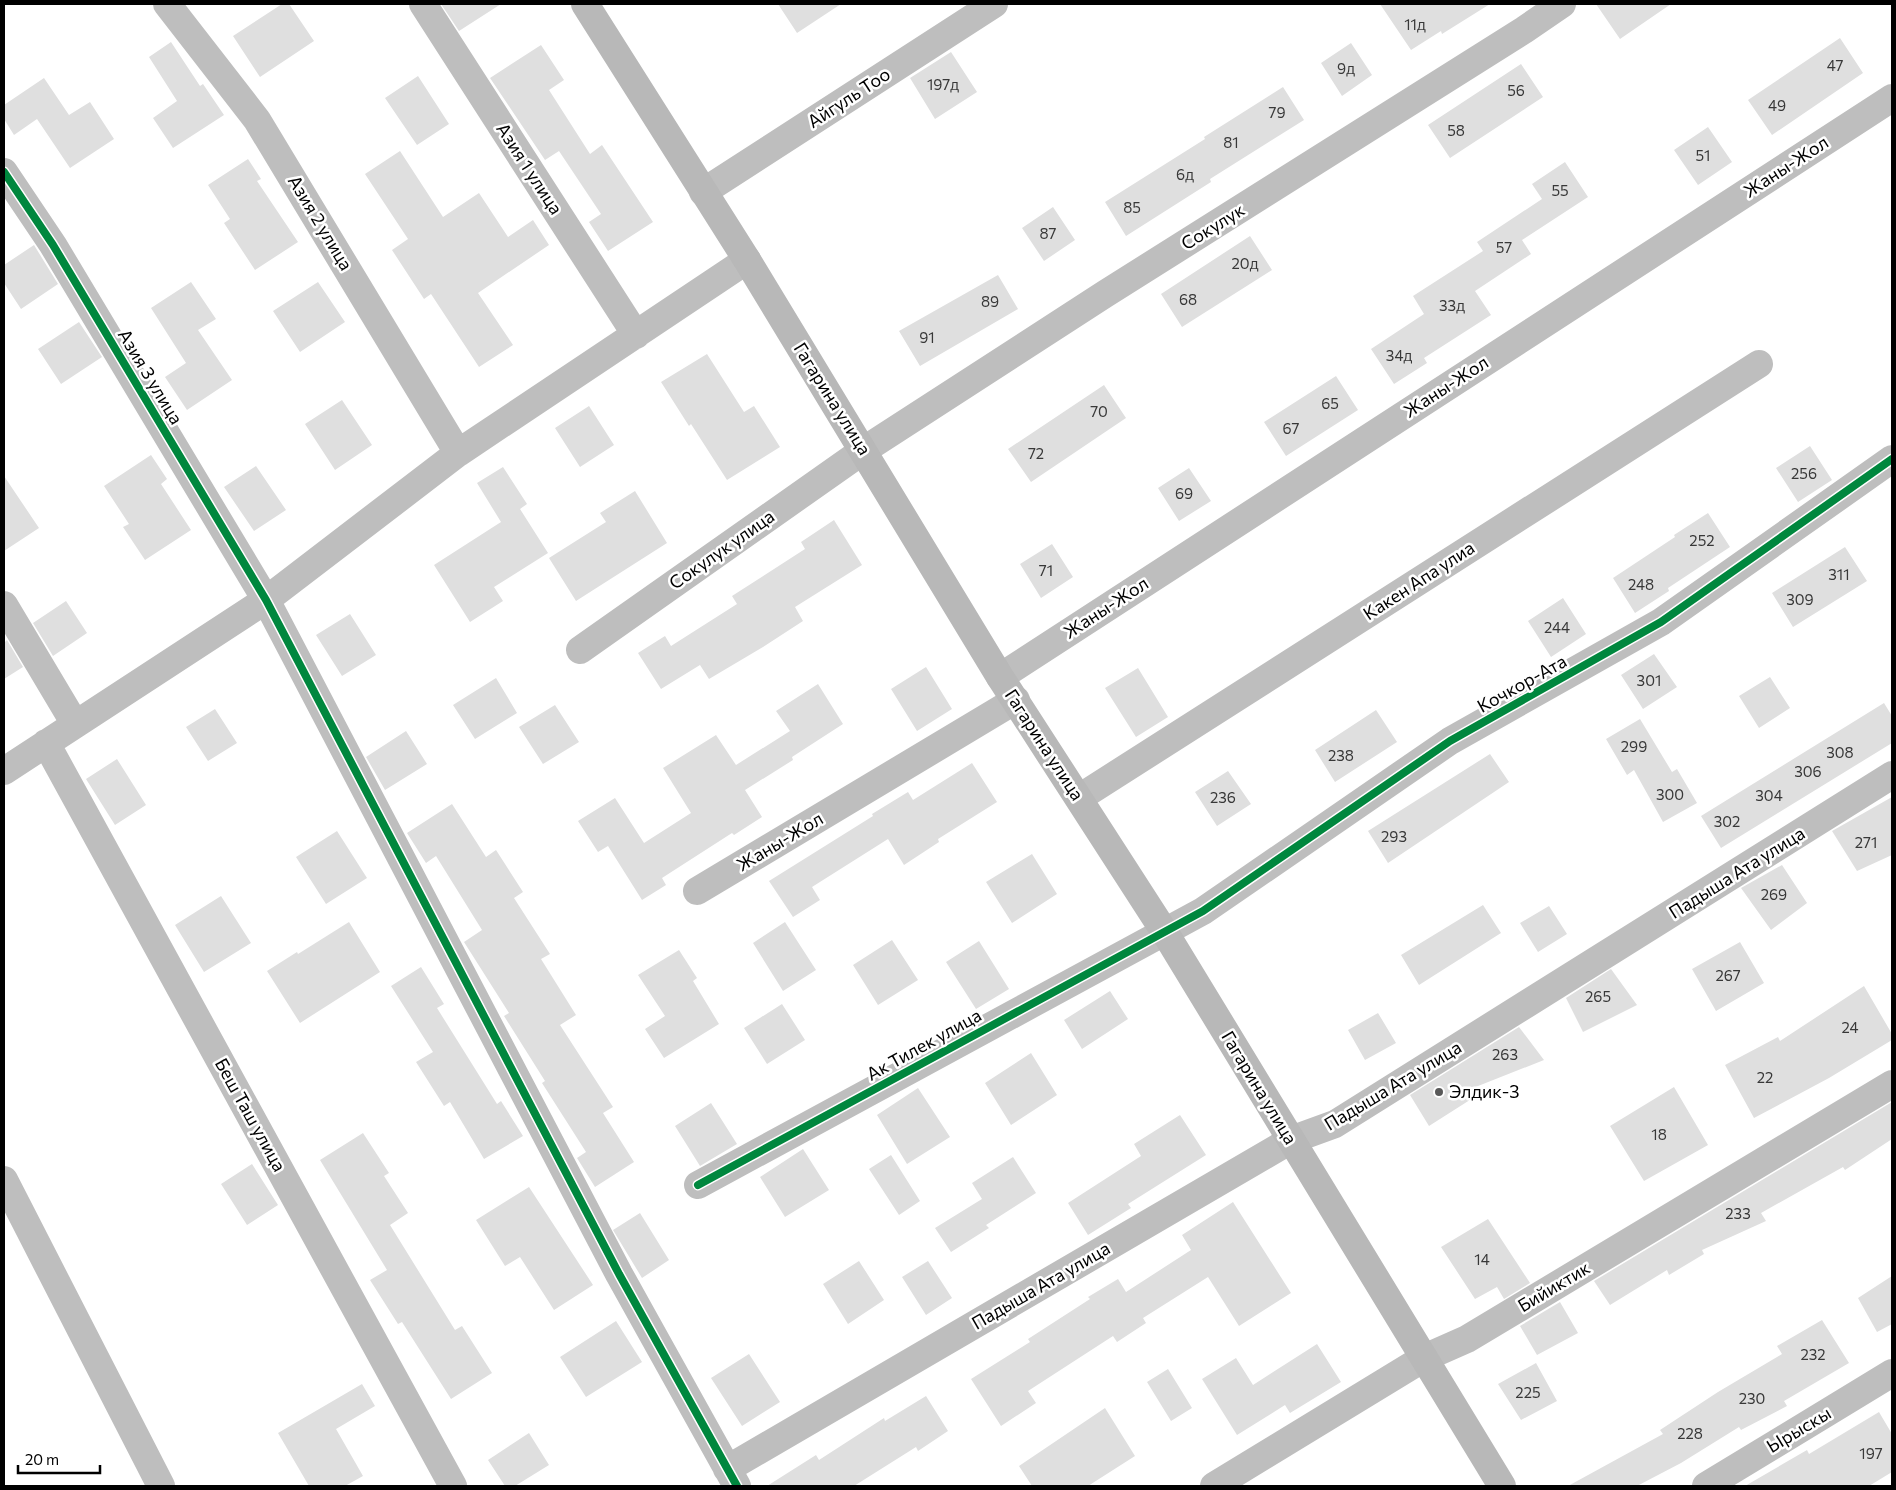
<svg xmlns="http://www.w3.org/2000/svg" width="1896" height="1490" font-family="Commissioner,sans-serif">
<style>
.building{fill:#dfdfdf}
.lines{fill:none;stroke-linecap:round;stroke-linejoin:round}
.minor{stroke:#bebebe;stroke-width:28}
.secondary{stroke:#b8b8b8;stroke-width:28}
.cycleway-casing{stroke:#fff;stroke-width:11}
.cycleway{stroke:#00873e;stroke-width:8}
.poi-dot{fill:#595959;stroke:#fff;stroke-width:2}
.labels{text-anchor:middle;stroke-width:5;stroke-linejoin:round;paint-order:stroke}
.number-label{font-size:15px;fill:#383838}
.street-label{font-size:18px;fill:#000;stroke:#fff}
.poi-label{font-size:18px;fill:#000;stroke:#fff;text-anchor:start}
</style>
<rect width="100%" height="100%" fill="#fff"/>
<!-- building -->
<path class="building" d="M 282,4 L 289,4 L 314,41 L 260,77 L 233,36 Z
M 441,4 L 501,4 L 459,31 Z
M 778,4 L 841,4 L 797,33 Z
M 1380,4 L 1490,4 L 1442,34 L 1441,31 L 1411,50 Z
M 1596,4 L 1671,4 L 1620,39 Z
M 1840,38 L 1863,73 L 1772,135 L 1748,100 Z
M 171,42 L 200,86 L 203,84 L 224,115 L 173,148 L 153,118 L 177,101 L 149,57 Z
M 1351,43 L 1372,75 L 1342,96 L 1321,63 Z
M 541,45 L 564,80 L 549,90 L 590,154 L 602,145 L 653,222 L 608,251 L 589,222 L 601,214 L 559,151 L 545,160 L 490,78 Z
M 951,52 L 977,92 L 935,119 L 910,78 Z
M 1521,64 L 1543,97 L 1450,158 L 1428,125 Z
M 418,76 L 449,124 L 417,145 L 385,98 Z
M 44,78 L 69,115 L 90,102 L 114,139 L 70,168 L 37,119 L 14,135 L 4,119 L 4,105 Z
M 1283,87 L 1304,120 L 1210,179 L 1211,182 L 1126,236 L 1105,202 L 1205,139 L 1204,137 Z
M 1708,127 L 1732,162 L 1698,185 L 1674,150 Z
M 400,151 L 443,217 L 479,193 L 508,237 L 533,220 L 549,245 L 478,293 L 513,345 L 479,367 L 431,294 L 424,299 L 392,250 L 408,239 L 365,174 Z
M 248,159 L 261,179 L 257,181 L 298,242 L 255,270 L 224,223 L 230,219 L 208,185 Z
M 1565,162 L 1588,197 L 1522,240 L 1531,254 L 1475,291 L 1491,315 L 1424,358 L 1427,363 L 1394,384 L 1371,349 L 1424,314 L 1413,296 L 1483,251 L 1477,242 L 1542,199 L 1532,184 Z
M 1053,207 L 1075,240 L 1044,261 L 1022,228 Z
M 1250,236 L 1272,270 L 1182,327 L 1161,294 Z
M 34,245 L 58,284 L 21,309 L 4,283 L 4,265 Z
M 998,275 L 1018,309 L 920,366 L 899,331 Z
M 191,282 L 216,319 L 198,330 L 232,380 L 187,410 L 165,377 L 186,363 L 151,308 Z
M 318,282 L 345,322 L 300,352 L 273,311 Z
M 79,322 L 102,357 L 61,384 L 38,349 Z
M 707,354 L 744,412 L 754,406 L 780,447 L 727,480 L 691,424 L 689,426 L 661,382 Z
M 1336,376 L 1358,410 L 1286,456 L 1264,422 Z
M 1104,385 L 1126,418 L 1031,482 L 1008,449 Z
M 342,400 L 372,445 L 335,470 L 305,424 Z
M 589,406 L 614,445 L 580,467 L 555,428 Z
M 1810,446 L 1832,480 L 1798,502 L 1776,468 Z
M 151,455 L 167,479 L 161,484 L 191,530 L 145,560 L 123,527 L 129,524 L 104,486 Z
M 256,466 L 286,510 L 254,531 L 224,487 Z
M 503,467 L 527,504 L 520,509 L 548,553 L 494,587 L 503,601 L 470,622 L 434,565 L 501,522 L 477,483 Z
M 1189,468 L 1211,501 L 1179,521 L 1158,488 Z
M 4,476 L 39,528 L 4,551 Z
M 635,491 L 667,543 L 576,601 L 549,558 L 606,522 L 600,513 Z
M 1708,513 L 1730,547 L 1668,588 L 1669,591 L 1635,613 L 1613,578 L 1675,537 L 1674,535 Z
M 834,520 L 862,565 L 795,607 L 803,621 L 763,647 L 709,679 L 700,665 L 661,689 L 638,653 L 665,636 L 671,646 L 737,604 L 732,596 L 805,549 L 801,542 Z
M 1052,544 L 1073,577 L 1041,598 L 1020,564 Z
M 1845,547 L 1867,581 L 1793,627 L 1772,593 Z
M 1563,598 L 1586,634 L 1551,657 L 1528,621 Z
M 66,601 L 87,633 L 53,656 L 33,623 Z
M 350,614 L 376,655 L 342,676 L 316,635 Z
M 7,640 L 23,667 L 4,679 L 4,643 Z
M 1654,654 L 1677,687 L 1643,709 L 1621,675 Z
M 926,667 L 952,709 L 917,731 L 891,689 Z
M 1138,668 L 1168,717 L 1136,737 L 1105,688 Z
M 1770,677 L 1790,708 L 1759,728 L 1739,696 Z
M 496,678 L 517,713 L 475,739 L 453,705 Z
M 818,684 L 843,724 L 792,757 L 793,760 L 745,790 L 762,817 L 734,835 L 732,833 L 662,878 L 666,885 L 642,900 L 608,846 L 598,852 L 578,821 L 615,798 L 644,843 L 691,813 L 663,768 L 716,735 L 736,765 L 790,731 L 776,711 Z
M 1884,703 L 1892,716 L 1892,743 L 1721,848 L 1701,816 Z
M 555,705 L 579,742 L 543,764 L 519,727 Z
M 215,709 L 237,743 L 208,761 L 186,727 Z
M 1376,710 L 1397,742 L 1335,782 L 1315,750 Z
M 1640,719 L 1672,772 L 1677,769 L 1697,803 L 1663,822 L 1634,770 L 1627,775 L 1606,739 Z
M 406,731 L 427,764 L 385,790 L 366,757 Z
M 1490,754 L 1509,782 L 1388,863 L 1368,831 Z
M 117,759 L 146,805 L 115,825 L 86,779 Z
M 972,763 L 997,802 L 938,839 L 939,842 L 904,865 L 888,839 L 812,887 L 820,900 L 793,917 L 769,881 L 873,816 L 872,814 L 908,792 L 913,800 Z
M 1228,771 L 1251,804 L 1217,826 L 1195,792 Z
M 1892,797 L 1892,855 L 1857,871 L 1832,831 Z
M 452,804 L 486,857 L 496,850 L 523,892 L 514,898 L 550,954 L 541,959 L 576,1015 L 560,1025 L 613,1107 L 603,1113 L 634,1162 L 595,1187 L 577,1158 L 586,1152 L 542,1083 L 545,1081 L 504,1016 L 509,1013 L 464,942 L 482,930 L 436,856 L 426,863 L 407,833 Z
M 337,831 L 367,878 L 326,904 L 296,857 Z
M 1032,854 L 1057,894 L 1012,923 L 986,882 Z
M 1782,865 L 1807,903 L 1771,930 L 1741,888 Z
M 221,896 L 251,943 L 204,972 L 175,925 Z
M 1483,905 L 1501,933 L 1419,985 L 1401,955 Z
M 1549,906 L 1567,934 L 1538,952 L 1520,923 Z
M 349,922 L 380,972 L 300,1023 L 267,971 L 297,952 L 298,954 Z
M 785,922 L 816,970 L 783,991 L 753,943 Z
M 892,940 L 918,980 L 878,1005 L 853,965 Z
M 979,941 L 1009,989 L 976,1009 L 946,962 Z
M 1740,942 L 1764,983 L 1716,1011 L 1692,969 Z
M 679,950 L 697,978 L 693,981 L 719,1024 L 664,1058 L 645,1029 L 665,1016 L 638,975 Z
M 421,967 L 444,1004 L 437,1008 L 497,1104 L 501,1101 L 523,1136 L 484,1159 L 450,1102 L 444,1106 L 416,1062 L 433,1052 L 391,986 Z
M 1611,969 L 1637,1005 L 1583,1032 L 1566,998 Z
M 1864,986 L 1892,1034 L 1892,1040 L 1829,1078 L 1754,1118 L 1725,1065 L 1778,1037 L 1780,1041 Z
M 1110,991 L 1128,1019 L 1082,1049 L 1064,1020 Z
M 782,1004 L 805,1040 L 767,1064 L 744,1028 Z
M 1378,1013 L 1396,1043 L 1365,1060 L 1348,1030 Z
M 1519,1027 L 1544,1060 L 1468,1090 L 1473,1098 L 1429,1126 L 1410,1095 Z
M 1031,1053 L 1057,1095 L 1011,1125 L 985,1083 Z
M 1674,1087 L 1708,1145 L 1644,1181 L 1610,1126 Z
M 918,1088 L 950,1137 L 907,1164 L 877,1115 Z
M 1892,1102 L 1892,1139 L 1845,1170 L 1843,1167 L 1761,1213 L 1766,1221 L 1702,1250 L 1704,1254 L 1669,1275 L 1667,1270 L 1610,1305 L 1594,1281 Z
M 711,1103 L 737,1144 L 700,1166 L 675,1126 Z
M 1180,1115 L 1206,1155 L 1128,1204 L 1131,1208 L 1088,1235 L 1068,1203 L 1141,1156 L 1134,1144 Z
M 363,1133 L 389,1173 L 384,1176 L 408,1213 L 390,1225 L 455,1330 L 462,1326 L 492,1373 L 451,1399 L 402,1322 L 398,1324 L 370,1280 L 387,1270 L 320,1160 Z
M 803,1149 L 829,1190 L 785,1217 L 760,1177 Z
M 891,1155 L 920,1201 L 899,1215 L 869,1169 Z
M 1013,1157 L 1036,1193 L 986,1225 L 989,1228 L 951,1252 L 935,1228 L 982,1199 L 972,1183 Z
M 252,1164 L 278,1205 L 247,1225 L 221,1184 Z
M 529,1187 L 593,1285 L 554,1310 L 520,1257 L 505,1266 L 476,1220 Z
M 1233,1202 L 1291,1293 L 1239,1326 L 1208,1277 L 1143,1318 L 1146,1323 L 1117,1342 L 1113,1336 L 1028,1391 L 1036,1403 L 1001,1426 L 971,1379 L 1030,1342 L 1028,1339 L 1090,1299 L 1088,1297 L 1118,1279 L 1126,1292 L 1191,1250 L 1182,1235 Z
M 640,1213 L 669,1260 L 642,1278 L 613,1230 Z
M 1488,1219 L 1530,1283 L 1504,1299 L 1497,1287 L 1475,1299 L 1441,1247 Z
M 859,1261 L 884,1300 L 848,1324 L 823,1284 Z
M 928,1261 L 952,1298 L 926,1315 L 902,1277 Z
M 1892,1276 L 1892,1324 L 1877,1332 L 1858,1298 Z
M 1560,1302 L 1578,1333 L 1537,1355 L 1520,1326 Z
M 1822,1320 L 1849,1363 L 1784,1401 L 1787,1406 L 1741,1430 L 1739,1427 L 1681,1463 L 1637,1486 L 1568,1486 L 1663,1434 L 1660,1430 L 1718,1392 L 1782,1354 L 1777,1346 Z
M 616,1321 L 642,1362 L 586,1397 L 560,1357 Z
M 1317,1344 L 1341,1382 L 1290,1413 L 1285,1405 L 1237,1435 L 1202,1379 L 1236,1358 L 1253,1385 Z
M 749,1354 L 780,1402 L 742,1426 L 711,1378 Z
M 1536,1363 L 1557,1401 L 1521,1420 L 1498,1384 Z
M 1168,1369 L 1192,1408 L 1171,1421 L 1147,1382 Z
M 362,1384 L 375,1406 L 336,1429 L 363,1476 L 345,1486 L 309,1486 L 278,1433 Z
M 926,1396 L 948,1431 L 918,1451 L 916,1447 L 854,1486 L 767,1486 L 816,1455 L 819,1460 L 884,1418 L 885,1421 Z
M 1105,1408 L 1135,1456 L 1088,1486 L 1032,1486 L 1019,1466 Z
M 1879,1412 L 1892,1434 L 1892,1472 L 1869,1486 L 1745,1486 L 1807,1450 L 1809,1454 Z
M 529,1433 L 549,1465 L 515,1486 L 505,1486 L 488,1460 Z"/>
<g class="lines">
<!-- minor -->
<path class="minor" d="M 167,4 L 257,120 L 458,453
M 423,4 L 636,335
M 4,172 L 53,245 L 266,600 L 619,1274 L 737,1486
M 703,192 L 994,4
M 4,605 L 75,724
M 580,650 L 864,450 L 1105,294 L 1524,30 L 1562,4
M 1000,677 L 1892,98
M 46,743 L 453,1486
M 4,771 L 266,600 L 458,453 L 747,260
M 1079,798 L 1759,364
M 697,891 L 1016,700
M 4,1180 L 161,1486
M 698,1185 L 1203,911 L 1450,741 L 1661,622 L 1892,459
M 727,1469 L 1291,1140 L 1335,1124 L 1892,775
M 1214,1486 L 1424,1358 L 1467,1339 L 1892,1084
M 1706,1486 L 1892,1373"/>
<!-- secondary -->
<path class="secondary" d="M 585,4 L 747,260 L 1000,677 L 1164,931 L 1502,1486"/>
<!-- cycleway casing -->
<g class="cycleway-casing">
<path id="cycleway" d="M 4,172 L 53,245 L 266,600 L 619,1274 L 737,1486
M 698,1185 L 1203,911 L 1450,741 L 1661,622 L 1892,459"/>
</g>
<!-- cycleway -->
<use href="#cycleway" class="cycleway"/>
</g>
<!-- markers -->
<circle class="poi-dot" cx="1439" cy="1092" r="5"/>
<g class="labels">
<!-- number labels -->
<g class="number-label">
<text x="1415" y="30">11д</text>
<text x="1835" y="71">47</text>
<text x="1346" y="74">9д</text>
<text x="943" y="90">197д</text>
<text x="1516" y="96">56</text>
<text x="1777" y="111">49</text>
<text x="1277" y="118">79</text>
<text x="1456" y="136">58</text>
<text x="1231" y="148">81</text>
<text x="1703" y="161">51</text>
<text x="1185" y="180">6д</text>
<text x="1560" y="196">55</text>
<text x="1132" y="213">85</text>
<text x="1048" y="239">87</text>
<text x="1504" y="253">57</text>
<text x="1245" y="269">20д</text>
<text x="1188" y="305">68</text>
<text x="990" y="307">89</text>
<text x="1452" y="311">33д</text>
<text x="927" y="343">91</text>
<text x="1399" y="361">34д</text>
<text x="1330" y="409">65</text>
<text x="1099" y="417">70</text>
<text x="1291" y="434">67</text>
<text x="1036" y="459">72</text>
<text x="1804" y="479">256</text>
<text x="1184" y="499">69</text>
<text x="1702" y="546">252</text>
<text x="1046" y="576">71</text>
<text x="1839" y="580">311</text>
<text x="1641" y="590">248</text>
<text x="1800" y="605">309</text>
<text x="1557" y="633">244</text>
<text x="1649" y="686">301</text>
<text x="1634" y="752">299</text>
<text x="1840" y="758">308</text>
<text x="1341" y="761">238</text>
<text x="1808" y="777">306</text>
<text x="1670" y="800">300</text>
<text x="1769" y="801">304</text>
<text x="1223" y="803">236</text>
<text x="1727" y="827">302</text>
<text x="1394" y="842">293</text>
<text x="1866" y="848">271</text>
<text x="1774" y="900">269</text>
<text x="1728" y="981">267</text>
<text x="1598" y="1002">265</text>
<text x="1850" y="1033">24</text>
<text x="1505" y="1060">263</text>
<text x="1765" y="1083">22</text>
<text x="1659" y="1140">18</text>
<text x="1738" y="1219">233</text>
<text x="1482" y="1265">14</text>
<text x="1813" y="1360">232</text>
<text x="1528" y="1398">225</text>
<text x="1752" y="1404">230</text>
<text x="1690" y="1439">228</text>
<text x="1871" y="1459">197</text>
</g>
<!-- street labels -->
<g class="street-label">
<text transform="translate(849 98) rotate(-33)" y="6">Айгуль Тоо</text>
<text transform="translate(1786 167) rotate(-33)" y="6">Жаны-Жол</text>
<text transform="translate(529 169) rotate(57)" y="6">Азия 1 улица</text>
<text transform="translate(320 223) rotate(59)" y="6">Азия 2 улица</text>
<text transform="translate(1213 227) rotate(-32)" y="6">Сокулук</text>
<text transform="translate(150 377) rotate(59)" y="6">Азия 3 улица</text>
<text transform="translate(1446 387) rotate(-33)" y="6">Жаны-Жол</text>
<text transform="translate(832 399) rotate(58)" y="6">Гагарина улица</text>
<text transform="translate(722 550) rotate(-35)" y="6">Сокулук улица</text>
<text transform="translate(1419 581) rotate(-33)" y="6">Какен Апа улиа</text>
<text transform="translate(1106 608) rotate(-33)" y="6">Жаны-Жол</text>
<text transform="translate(1522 684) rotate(-29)" y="6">Кочкор-Ата</text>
<text transform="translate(1044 745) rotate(57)" y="6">Гагарина улица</text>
<text transform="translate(780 842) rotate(-31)" y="6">Жаны-Жол</text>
<text transform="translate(1737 873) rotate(-32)" y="6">Падыша Ата улица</text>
<text transform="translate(924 1045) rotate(-29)" y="6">Ак Тилек улица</text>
<text transform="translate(1393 1086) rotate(-31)" y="6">Падыша Ата улица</text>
<text transform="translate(1259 1088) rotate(59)" y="6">Гагарина улица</text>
<text transform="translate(250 1115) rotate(61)" y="6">Беш Таш улица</text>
<text transform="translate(1041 1286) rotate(-30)" y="6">Падыша Ата улица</text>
<text transform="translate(1554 1287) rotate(-31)" y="6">Бийиктик</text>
<text transform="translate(1799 1430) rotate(-31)" y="6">Ырыскы</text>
</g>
<!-- poi labels -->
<g class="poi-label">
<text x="1449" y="1098">Элдик-3</text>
</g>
</g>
<!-- border -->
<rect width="1896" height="1490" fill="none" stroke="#000000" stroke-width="10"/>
<!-- scale -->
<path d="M18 1465v8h82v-8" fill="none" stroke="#000000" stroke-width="2.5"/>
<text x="25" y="1465" font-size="15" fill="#000000" stroke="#ffffff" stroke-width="4" paint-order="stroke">20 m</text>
</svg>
